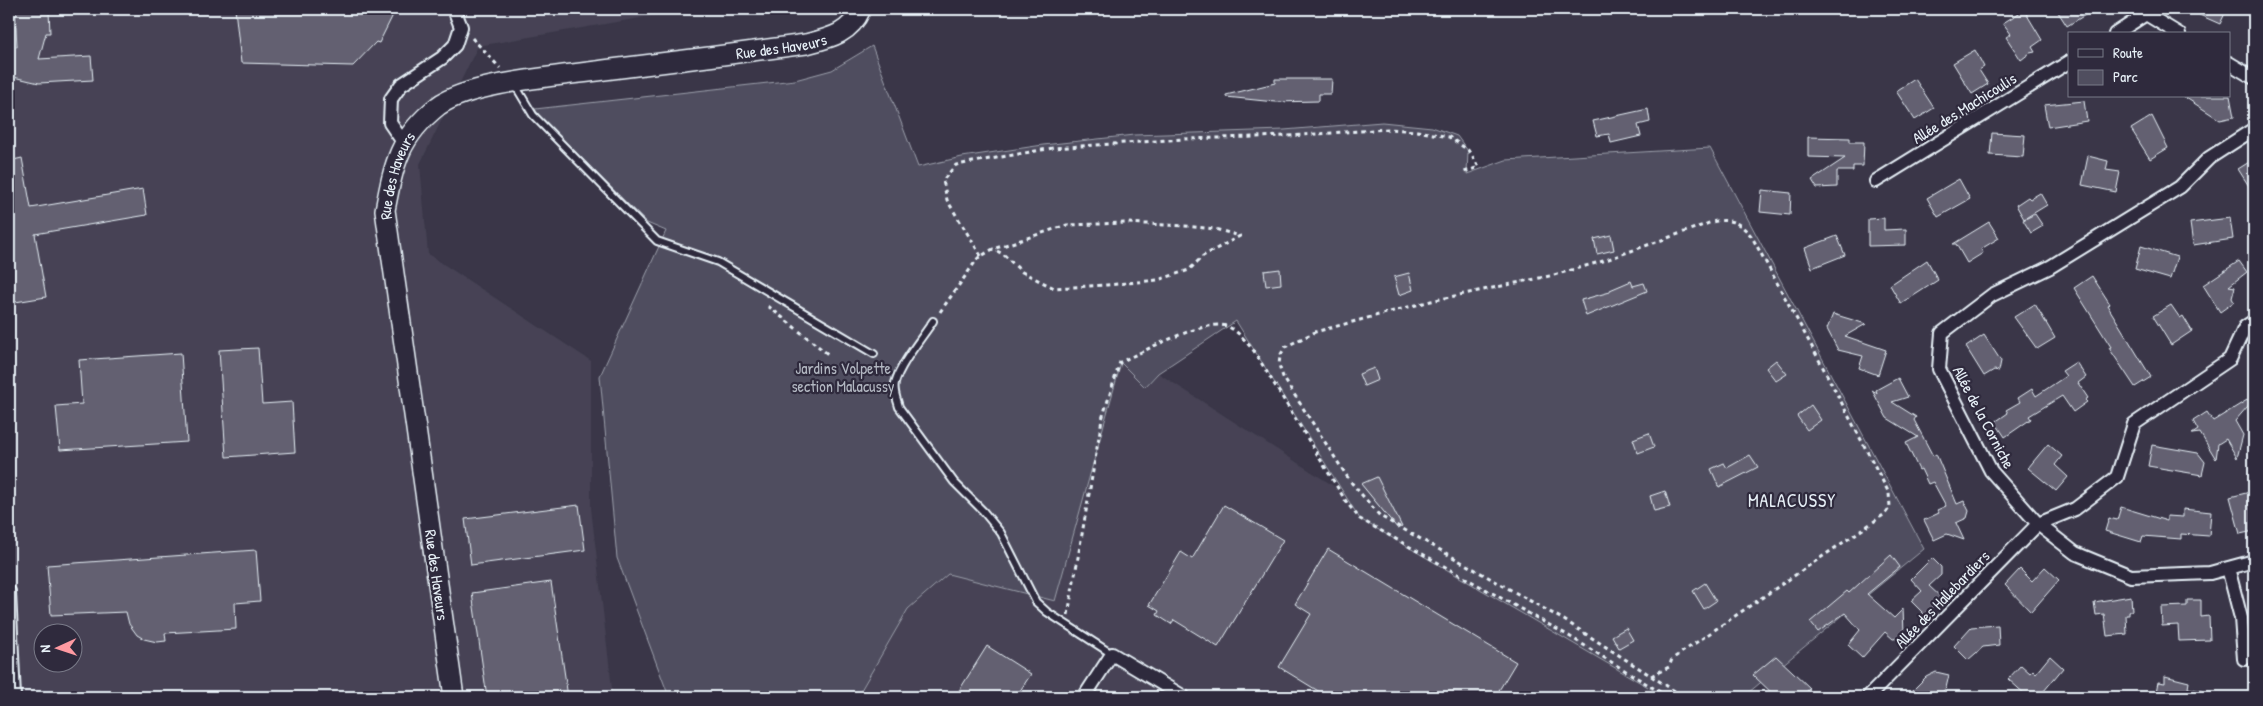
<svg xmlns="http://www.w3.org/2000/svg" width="2263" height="706" font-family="'Patrick Hand',sans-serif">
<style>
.built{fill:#464354;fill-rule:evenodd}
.green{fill:#504e5f;stroke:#9ca0ac}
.building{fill:#636171;stroke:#e8f1f8}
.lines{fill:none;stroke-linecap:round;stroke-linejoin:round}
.lane-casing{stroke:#e8f1f8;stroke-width:10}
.street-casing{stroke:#e8f1f8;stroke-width:16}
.secondary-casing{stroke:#e8f1f8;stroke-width:22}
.path{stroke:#e8f1f8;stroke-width:3;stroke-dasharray:4 4;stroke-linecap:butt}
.lane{stroke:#2f2a3d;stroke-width:6}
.street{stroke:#2f2a3d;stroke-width:12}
.secondary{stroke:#2f2a3d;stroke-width:19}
.labels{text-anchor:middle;stroke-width:4.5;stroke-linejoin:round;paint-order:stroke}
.street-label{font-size:16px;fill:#e8f1f8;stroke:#2f2a3d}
.park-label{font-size:16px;fill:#b3b8c2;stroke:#2f2a3d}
.neighbourhood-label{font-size:18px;letter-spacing:1px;fill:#e8f1f8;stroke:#2f2a3d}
</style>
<rect width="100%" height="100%" fill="#3a3648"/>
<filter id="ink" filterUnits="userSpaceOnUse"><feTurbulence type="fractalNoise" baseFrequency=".02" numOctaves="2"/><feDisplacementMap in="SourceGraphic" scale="10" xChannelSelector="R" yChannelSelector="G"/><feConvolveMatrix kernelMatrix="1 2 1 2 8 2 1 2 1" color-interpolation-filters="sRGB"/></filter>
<g filter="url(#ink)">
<!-- built -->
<path class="built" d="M 9,9 L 692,9 L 478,46 L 420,164 L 428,254 L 591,361 L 591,508 L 613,697 L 9,697 ZM 42,634 L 72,634 L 72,664 L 42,664 Z
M 1121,362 L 1145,387 L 1158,373 L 1662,697 L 857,697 L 908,609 L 948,574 L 1055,600 Z"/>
<!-- green -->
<path class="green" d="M 872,46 L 918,167 L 962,157 L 1043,145 L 1134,135 L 1284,130 L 1382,122 L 1432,127 L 1457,136 L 1468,151 L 1467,174 L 1506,160 L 1710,148 L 1924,549 L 1743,697 L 1665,697 L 1360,519 L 1236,321 L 1158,373 L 1145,387 L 1121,363 L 1055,601 L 948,574 L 908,609 L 857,697 L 669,697 L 617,558 L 600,376 L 666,231 L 647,223 L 540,117 L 535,109 L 795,80 L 832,70 Z"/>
<!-- building -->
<path class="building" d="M 15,9 L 49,11 L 50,33 L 46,33 L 39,59 L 91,56 L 93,80 L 39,83 L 9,76 L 9,45 L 17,47 Z
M 235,9 L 396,9 L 379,43 L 376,42 L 353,66 L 241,63 Z
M 2056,9 L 2095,9 L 2067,26 Z
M 2186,9 L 2227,9 L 2220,24 Z
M 2024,10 L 2042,40 L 2032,47 L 2035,52 L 2030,53 L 2021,60 L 2006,37 L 2011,34 L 2003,23 Z
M 1975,50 L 1984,67 L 1979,70 L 1988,84 L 1972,94 L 1953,63 Z
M 1275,79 L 1332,79 L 1331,94 L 1319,94 L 1319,101 L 1275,102 L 1226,97 L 1226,95 L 1275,83 Z
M 1915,79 L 1934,108 L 1915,120 L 1896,91 Z
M 2183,96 L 2230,96 L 2234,117 L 2220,120 Z
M 2084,101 L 2087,121 L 2048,127 L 2044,105 Z
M 1648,109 L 1650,122 L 1638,125 L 1641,136 L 1611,143 L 1609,134 L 1597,136 L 1593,121 Z
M 2152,116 L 2168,148 L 2150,159 L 2131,129 Z
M 1992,133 L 2025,135 L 2023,157 L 1990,155 Z
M 1808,137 L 1850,138 L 1850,142 L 1864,142 L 1863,166 L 1853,166 L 1853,171 L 1837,171 L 1837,187 L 1817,188 L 1812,180 L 1845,158 L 1808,157 Z
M 2088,156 L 2108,161 L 2106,170 L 2120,172 L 2116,192 L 2082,185 Z
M 22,158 L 31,208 L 143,189 L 147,215 L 35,234 L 46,297 L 9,303 L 9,161 Z
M 2254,159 L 2254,194 L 2238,169 Z
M 1959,179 L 1970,199 L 1938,217 L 1927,198 Z
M 1762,190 L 1791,193 L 1790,215 L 1760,212 Z
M 2040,193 L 2047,205 L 2024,219 L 2016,205 L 2028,197 L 2030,199 Z
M 2035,214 L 2043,226 L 2031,233 L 2023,220 Z
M 1884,218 L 1884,230 L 1906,229 L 1906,245 L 1868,246 L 1868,219 Z
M 2230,218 L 2233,239 L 2193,245 L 2190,223 Z
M 1989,222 L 1999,238 L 1981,249 L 1983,253 L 1967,263 L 1956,244 L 1953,244 Z
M 1611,235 L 1614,250 L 1597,254 L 1594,239 Z
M 1837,236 L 1845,255 L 1812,268 L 1805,248 Z
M 2141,246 L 2177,257 L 2170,279 L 2135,269 Z
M 1927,260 L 1938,280 L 1901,304 L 1890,285 Z
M 2239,261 L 2247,272 L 2229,286 L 2235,287 L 2232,298 L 2234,302 L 2220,312 L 2203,285 Z
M 1280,269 L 1281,284 L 1266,286 L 1264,271 Z
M 1409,273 L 1413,290 L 1399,295 L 1394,277 Z
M 2092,276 L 2110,304 L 2107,305 L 2151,377 L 2135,387 L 2109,348 L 2111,347 L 2074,288 Z
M 1631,281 L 1633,286 L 1644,283 L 1647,291 L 1586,316 L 1581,300 L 1610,292 L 1610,290 Z
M 2035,304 L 2055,338 L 2037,349 L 2014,317 Z
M 2171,305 L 2180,318 L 2183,316 L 2192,331 L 2171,345 L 2153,316 Z
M 1833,314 L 1866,324 L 1845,336 L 1886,350 L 1878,375 L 1859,368 L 1863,356 L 1838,350 L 1827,329 Z
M 1984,335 L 2001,361 L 1999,371 L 1994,370 L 1984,376 L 1966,347 Z
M 258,348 L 262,404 L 292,402 L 295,452 L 226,457 L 219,350 Z
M 181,353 L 187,442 L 60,450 L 56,406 L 82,404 L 79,360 Z
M 1776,360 L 1787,374 L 1776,381 L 1766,368 Z
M 2076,362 L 2086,377 L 2078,383 L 2088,398 L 2085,400 L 2087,402 L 2073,412 L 2062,396 L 2029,416 L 2031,419 L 2005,437 L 1995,422 L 2008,413 L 2006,410 L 2020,402 L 2018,398 L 2032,389 L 2036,396 L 2066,376 L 2062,371 Z
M 1374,368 L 1378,380 L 1364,386 L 1359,374 Z
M 1898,378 L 1908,397 L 1892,402 L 1916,417 L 1914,420 L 1933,456 L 1936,454 L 1957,504 L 1964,501 L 1969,511 L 1967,518 L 1956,523 L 1964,540 L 1947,534 L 1934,540 L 1924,520 L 1939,513 L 1937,510 L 1946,506 L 1933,482 L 1928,484 L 1921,469 L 1919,470 L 1906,443 L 1918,437 L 1887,418 L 1872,390 L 1877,393 L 1876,390 Z
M 2252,397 L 2254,399 L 2235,421 L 2243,435 L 2237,458 L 2226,439 L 2218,444 L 2216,459 L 2200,433 L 2192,434 L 2198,430 L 2193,421 L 2207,412 L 2213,421 Z
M 1811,405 L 1821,420 L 1807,430 L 1797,416 Z
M 1649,433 L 1654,447 L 1638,453 L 1633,439 Z
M 2048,444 L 2062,456 L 2055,465 L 2068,477 L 2056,491 L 2028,468 Z
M 2152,445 L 2198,453 L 2205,462 L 2202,475 L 2148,466 Z
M 1750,455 L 1758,467 L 1719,487 L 1711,469 L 1724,463 L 1727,468 Z
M 1377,477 L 1402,527 L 1398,529 L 1361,484 Z
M 1665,491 L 1670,507 L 1654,511 L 1650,496 Z
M 2254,491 L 2254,531 L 2240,534 L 2230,497 Z
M 579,505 L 585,550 L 471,565 L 465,519 Z
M 1224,505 L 1283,540 L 1218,647 L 1174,620 L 1171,624 L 1157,615 L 1159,611 L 1149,605 L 1181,552 L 1192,559 Z
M 2121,507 L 2167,521 L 2167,516 L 2183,517 L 2183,509 L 2211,512 L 2209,536 L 2181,534 L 2181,539 L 2143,536 L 2141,542 L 2105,531 L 2109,518 L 2117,520 Z
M 1328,549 L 1516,662 L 1495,697 L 1328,697 L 1279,667 L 1311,614 L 1295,604 Z
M 256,550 L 260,601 L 235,603 L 236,629 L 165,633 L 166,641 L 157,642 L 144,639 L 137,635 L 129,624 L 126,612 L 51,615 L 47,565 Z
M 1891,555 L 1900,567 L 1867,594 L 1894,618 L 1903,609 L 1904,633 L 1900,638 L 1893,639 L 1885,632 L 1862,658 L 1848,645 L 1860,630 L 1845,613 L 1818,632 L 1810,622 L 1847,591 L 1849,593 Z
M 1932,558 L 1941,567 L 1941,575 L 1929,586 L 1942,598 L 1925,615 L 1911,601 L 1922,591 L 1911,579 Z
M 2045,567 L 2059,580 L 2031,612 L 2005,585 L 2020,569 L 2032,581 Z
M 551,582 L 568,697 L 487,697 L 472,593 Z
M 1705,583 L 1716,601 L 1704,609 L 1693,591 Z
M 2131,596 L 2132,611 L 2129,611 L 2129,615 L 2126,615 L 2127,634 L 2107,636 L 2104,614 L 2096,615 L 2094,602 Z
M 2187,600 L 2201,600 L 2201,617 L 2209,616 L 2210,640 L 2179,641 L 2178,625 L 2162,626 L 2161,607 L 2187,606 Z
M 1998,625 L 1999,645 L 1983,647 L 1968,660 L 1954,646 L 1971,627 Z
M 1626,628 L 1633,640 L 1619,648 L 1612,636 Z
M 987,646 L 1031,674 L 1016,697 L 955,697 Z
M 1776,656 L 1810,688 L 1801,697 L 1776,697 L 1753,675 Z
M 2050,656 L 2063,668 L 2039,697 L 2028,697 L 2008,679 L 2021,665 L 2030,673 L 2033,670 L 2036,673 Z
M 1936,672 L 1949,675 L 1946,688 L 1937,697 L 1906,697 L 1926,677 Z
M 2165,676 L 2189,682 L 2188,688 L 2202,691 L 2202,697 L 2155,697 L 2158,682 L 2165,683 Z"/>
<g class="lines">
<!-- lane casing -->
<g class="lane-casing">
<path id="lane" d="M 515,85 L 533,115 L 657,241 L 718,262 L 874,354
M 933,321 C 922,338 900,364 895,383 C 893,391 897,399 899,407 L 954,482 L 983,511 L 1001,533 L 1036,602 L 1047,612 L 1112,654"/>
</g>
<!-- street casing -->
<g class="street-casing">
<path id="street" d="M 2115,34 L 2146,14 L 2179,34
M 2229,63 L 2254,78
M 2254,129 L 2209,158 L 2180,187 L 2050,267 L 1992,295 L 1942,333 L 1939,369 L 1991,471 L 2038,524 L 2075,553 L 2131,576 L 2210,573 L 2254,561
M 403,142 L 390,123 L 391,99 L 401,85 L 442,58 L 455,45 L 461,27 L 454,9
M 1876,181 L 2069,62
M 2228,568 L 2241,618 L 2244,659
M 9,592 L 14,697
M 1084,697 L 1112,654 L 1184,697
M 1868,697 L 2038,524 L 2075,509 L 2117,477 L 2134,424 L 2230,359 L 2245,327 L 2254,321"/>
</g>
<!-- secondary casing -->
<g class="secondary-casing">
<g id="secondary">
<path id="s1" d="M 454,697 L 385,210 C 394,163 399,137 438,106 C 470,82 563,76 604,70 C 671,62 739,53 806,44 C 830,38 850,34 861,9"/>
</g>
</g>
<!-- path -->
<path class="path" d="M 472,38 L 500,68
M 981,256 L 947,200 L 943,180 L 956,165 L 1053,148 L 1184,139 L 1288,136 L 1388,129 L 1417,131 L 1449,137 L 1468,150 L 1479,167 L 1461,173
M 768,306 L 829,355
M 940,312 L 978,258 L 993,249 L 1003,254 L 1022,272 L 1054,288 L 1107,285 L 1158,280 L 1189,270 L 1203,256 L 1240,236 L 1215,229 L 1185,226 L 1127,223 L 1067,225 L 993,249
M 1068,615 L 1102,419 L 1120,362 C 1143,352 1203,319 1226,326 C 1238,330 1246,342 1254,351 L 1347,503 L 1360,519 L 1569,636 L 1668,697
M 1651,676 L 1669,667 L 1672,659 L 1885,514 L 1890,507 L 1889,493 L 1818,358 L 1752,237 C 1740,222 1730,218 1712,222 L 1603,261 L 1554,275 L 1431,301 L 1315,332 L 1285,347 L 1280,356 L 1279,365 L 1283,377 L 1350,481 L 1380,516 L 1564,620 L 1684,697"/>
<!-- lane -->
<use href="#lane" class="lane"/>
<!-- street -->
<use href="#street" class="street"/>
<!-- secondary -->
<use href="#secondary" class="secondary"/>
</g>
</g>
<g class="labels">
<!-- street labels -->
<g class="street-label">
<text dy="6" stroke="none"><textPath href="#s1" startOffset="962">Rue des Haveurs</textPath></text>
<text transform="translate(1964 108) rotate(-32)" y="6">Allée des Machicoulis</text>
<text dy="6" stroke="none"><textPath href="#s1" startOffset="528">Rue des Haveurs</textPath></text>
<text transform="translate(1984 417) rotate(62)" y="6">Allée de la Corniche</text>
<text transform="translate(437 575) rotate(82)" y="6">Rue des Haveurs</text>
<text transform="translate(1942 599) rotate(-46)" y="6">Allée des Hallebardiers</text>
</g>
<!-- park labels -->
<g class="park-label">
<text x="843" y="374">Jardins Volpette<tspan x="843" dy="18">section Malacussy</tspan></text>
</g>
<!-- neighbourhood labels -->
<g class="neighbourhood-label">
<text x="1792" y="507">MALACUSSY</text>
</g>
</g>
<!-- margin -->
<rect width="2263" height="706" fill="none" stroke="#2f2a3d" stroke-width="30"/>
<rect x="15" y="15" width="2233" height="676" fill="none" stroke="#e8f1f8" stroke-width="2" filter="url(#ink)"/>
<!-- legend -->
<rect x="2068" y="32" width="162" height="65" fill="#2f2a3d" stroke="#797a88"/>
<rect x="2078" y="49" width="25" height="8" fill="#2f2a3d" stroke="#797a88"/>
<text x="2113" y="58" font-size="15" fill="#e8f1f8">Route</text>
<rect x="2078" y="70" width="25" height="15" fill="#504e5f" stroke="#797a88"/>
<text x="2113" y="82" font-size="15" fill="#e8f1f8">Parc</text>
<!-- north arrow -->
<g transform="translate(58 648) rotate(267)"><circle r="24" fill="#2f2a3d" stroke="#797a88"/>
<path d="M0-4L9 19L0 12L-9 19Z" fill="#ff9aa2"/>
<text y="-8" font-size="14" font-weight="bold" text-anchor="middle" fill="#e8f1f8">N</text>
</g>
</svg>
